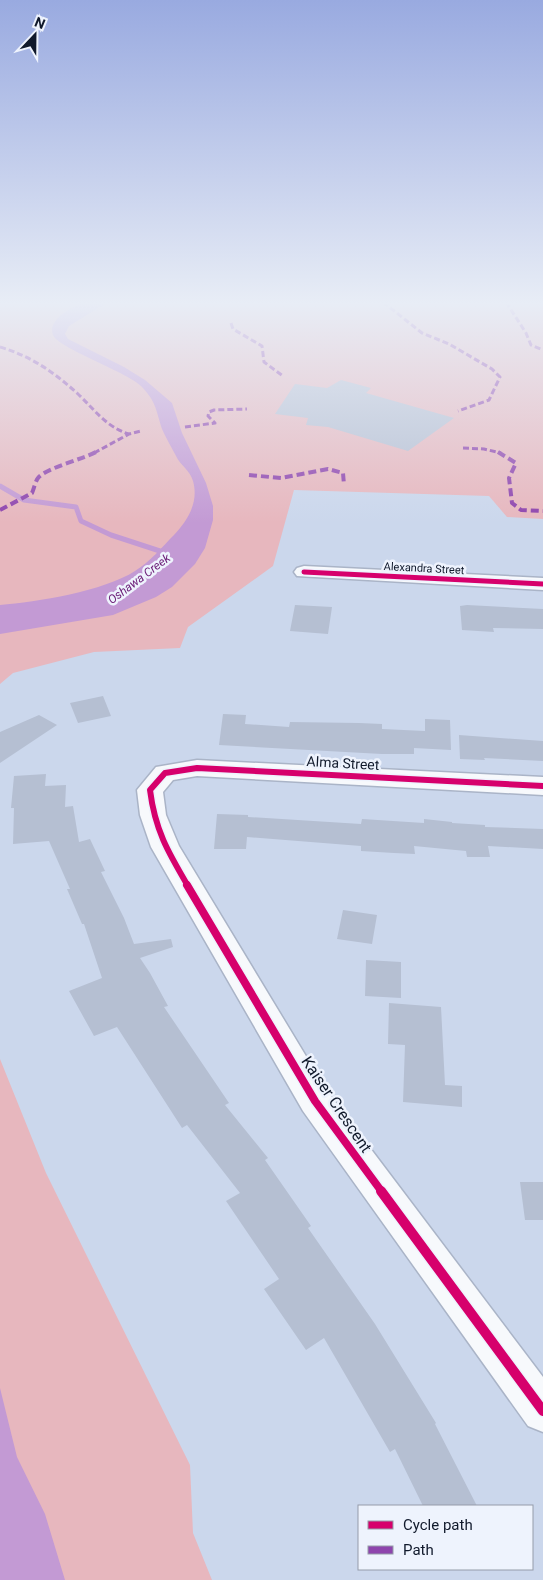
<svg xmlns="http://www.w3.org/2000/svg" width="543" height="1580" font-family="Roboto,sans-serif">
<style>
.green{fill:#e7b7be}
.water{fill:#c39ad4}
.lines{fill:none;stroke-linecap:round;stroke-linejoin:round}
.stream{stroke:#c39ad4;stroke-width:5}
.building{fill:#b5bfd2}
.minor-casing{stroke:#aab4c7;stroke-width:3}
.minor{fill:#f7f9fc;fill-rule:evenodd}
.quiet-far1{stroke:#8e44ad;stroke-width:3;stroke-dasharray:6 3;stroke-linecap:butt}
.quiet{stroke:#8e44ad;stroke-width:4;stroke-dasharray:8 4;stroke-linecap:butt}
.cycleway-far3-casing{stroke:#eef3fd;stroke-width:8}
.cycleway-far2-casing{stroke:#eef3fd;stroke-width:9}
.cycleway-far1-casing{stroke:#eef3fd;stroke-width:11}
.cycleway-casing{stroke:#eef3fd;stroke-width:13}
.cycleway-far3{stroke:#d6006c;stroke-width:5}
.cycleway-far2{stroke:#d6006c;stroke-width:6}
.cycleway-far1{stroke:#d6006c;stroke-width:8}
.cycleway{stroke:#d6006c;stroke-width:10}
.labels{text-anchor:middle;stroke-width:5;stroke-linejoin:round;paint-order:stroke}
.far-street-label{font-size:11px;fill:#10192b;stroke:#eef3fd}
.far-water-label{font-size:12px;font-style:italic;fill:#6d2079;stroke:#eef3fd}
.street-label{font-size:14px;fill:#10192b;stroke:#eef3fd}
.near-street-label{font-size:16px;fill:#10192b;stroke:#eef3fd}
</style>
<rect width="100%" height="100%" fill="#cbd7ec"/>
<!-- green -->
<path class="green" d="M 0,302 L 543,302 L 543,519 L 507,517 L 489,496 L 294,490 L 273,566 L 188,627 L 180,648 L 94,652 L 13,673 L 0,684 Z
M 0,1059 L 46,1173 L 190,1465 L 193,1533 L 212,1580 L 0,1580 Z"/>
<!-- water -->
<path class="water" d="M 84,302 L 108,302 L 69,326 L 65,334 L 68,339 L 124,367 L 145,380 L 172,403 L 182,433 L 206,483 L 213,506 L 213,520 L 205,548 L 195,564 L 172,587 L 156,597 L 113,615 L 0,634 L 0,605 C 37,602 104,591 135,571 C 150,562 162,547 174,535 C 188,520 199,502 193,481 C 190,470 180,465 176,456 C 173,450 164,434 162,429 C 156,410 156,401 141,386 C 125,371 58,348 53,335 C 47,319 73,307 84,302 Z
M 0,1388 L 17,1457 L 45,1514 L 65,1580 L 0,1580 Z"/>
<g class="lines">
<!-- stream -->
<path class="stream" d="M 0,486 L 24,500 L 76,507 L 81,521 L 111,535 L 166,553"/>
</g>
<!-- building -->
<path class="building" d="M 341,380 L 371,388 L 366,393 L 454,418 L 408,451 L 328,427 L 306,425 L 308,418 L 275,414 L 295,384 L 327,388 Z
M 295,605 L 332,607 L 328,634 L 290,631 Z
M 467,605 L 543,609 L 543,629 L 493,628 L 494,632 L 462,630 L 460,606 Z
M 103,696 L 111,716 L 78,723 L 70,703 Z
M 223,714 L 246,715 L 245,724 L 289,727 L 290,722 L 359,723 L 382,724 L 382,729 L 425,731 L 425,719 L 450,720 L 451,750 L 414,748 L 414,754 L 382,754 L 219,745 Z
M 39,715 L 57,725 L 0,763 L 0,732 Z
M 459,735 L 543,741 L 543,761 L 484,758 L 485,760 L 460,759 Z
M 46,774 L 45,786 L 66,785 L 65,807 L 73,806 L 79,842 L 90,839 L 105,871 L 101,872 L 124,918 L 134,944 L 171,939 L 173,947 L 140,958 L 150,973 L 168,1006 L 164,1007 L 229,1103 L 225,1105 L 268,1158 L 265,1160 L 311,1226 L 308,1228 L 375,1324 L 436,1423 L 435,1424 L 477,1506 L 423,1506 L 395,1449 L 390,1452 L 324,1338 L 306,1350 L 264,1289 L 279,1279 L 226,1201 L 240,1193 L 187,1125 L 182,1128 L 117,1027 L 94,1036 L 69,991 L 102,978 L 84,924 L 82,924 L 67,889 L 70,889 L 49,841 L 13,844 L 14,808 L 11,808 L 14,776 Z
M 217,814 L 248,815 L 248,817 L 361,824 L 362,819 L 424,823 L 424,819 L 452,822 L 452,823 L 485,825 L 485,827 L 543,829 L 543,849 L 488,846 L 490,857 L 467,857 L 466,851 L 414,846 L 415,854 L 394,853 L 361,851 L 361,846 L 247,837 L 246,849 L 214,849 Z
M 343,910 L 377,915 L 372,944 L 337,939 Z
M 366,960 L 401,962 L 401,998 L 365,996 Z
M 389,1003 L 441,1007 L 445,1085 L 462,1086 L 462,1107 L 403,1102 L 405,1045 L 388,1044 Z
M 520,1182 L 543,1182 L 543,1220 L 525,1220 Z"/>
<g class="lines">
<!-- minor casing -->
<g class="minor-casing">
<path id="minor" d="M 304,566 L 543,578 L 543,590 L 297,576 L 294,572 L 297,568 Z
M 197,760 L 543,777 L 543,795 L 197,776 L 173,780 L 163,792 L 166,815 L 179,846 L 327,1091 L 543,1377 L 543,1432 L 528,1426 L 303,1111 L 151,847 L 140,815 L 137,790 L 156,767 Z"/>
</g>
<!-- minor -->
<use href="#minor" class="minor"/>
<!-- quiet-far1 -->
<path class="quiet-far1" d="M 383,302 L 422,333 L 449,344 L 492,369 L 500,377 L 489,400 L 458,411
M 506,302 L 526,333 L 531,345 L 543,350
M 231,323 L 233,329 L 262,346 L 264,362 L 283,376
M 0,347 C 31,356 55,373 78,394 C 95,410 106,427 129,434
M 185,427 L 215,423 L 208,416 L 209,412 L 214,410 L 247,409
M 463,448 L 484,449 L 501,453
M 94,453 L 129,434 L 141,431"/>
<!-- quiet -->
<path class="quiet" d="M 498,452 L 516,463 L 509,478 L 512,503 L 521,510 L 543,511
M 249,475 L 281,478 L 328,469 L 343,473 L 344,485
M 0,510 L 32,493 C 34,489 35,482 38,478 C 46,468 83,459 96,452"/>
<!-- cycleway-far3 casing -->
<g class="cycleway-far3-casing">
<path id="cycleway-far3" d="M 304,572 L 543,584"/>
</g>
<!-- cycleway-far2 casing -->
<g class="cycleway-far2-casing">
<path id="cycleway-far2" d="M 188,886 C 168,852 155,830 150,790 L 165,773 L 197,768 L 543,786"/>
</g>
<!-- cycleway-far1 casing -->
<g class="cycleway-far1-casing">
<path id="cycleway-far1" d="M 187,885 L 315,1101 L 382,1192"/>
</g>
<!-- cycleway casing -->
<g class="cycleway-casing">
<path id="cycleway" d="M 381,1191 L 543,1411"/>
</g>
<!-- cycleway-far3 -->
<use href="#cycleway-far3" class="cycleway-far3"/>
<!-- cycleway-far2 -->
<use href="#cycleway-far2" class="cycleway-far2"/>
<!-- cycleway-far1 -->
<use href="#cycleway-far1" class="cycleway-far1"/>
<!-- cycleway -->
<use href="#cycleway" class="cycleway"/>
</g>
<!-- sky -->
<linearGradient id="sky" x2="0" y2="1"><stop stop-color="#99aae0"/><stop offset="0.58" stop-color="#e8edf6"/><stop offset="1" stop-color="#e8edf6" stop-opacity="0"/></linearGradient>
<rect width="543" height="523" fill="url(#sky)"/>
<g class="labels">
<!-- far-street labels -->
<g class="far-street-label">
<text transform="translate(424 568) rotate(3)" y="4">Alexandra Street</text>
</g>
<!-- far-water labels -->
<g class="far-water-label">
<text transform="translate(139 579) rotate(-37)" y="4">Oshawa Creek</text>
</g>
<!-- street labels -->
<g class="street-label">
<text transform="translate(343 763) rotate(3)" y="5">Alma Street</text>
</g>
<!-- near-street labels -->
<g class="near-street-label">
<text transform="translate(337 1104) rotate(56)" y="6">Kaiser Crescent</text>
</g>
</g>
<!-- legend -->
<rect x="358" y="1505" width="175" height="65" fill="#eef3fd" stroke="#959ca9"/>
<rect x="368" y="1521" width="25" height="8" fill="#d6006c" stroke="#959ca9"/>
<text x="403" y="1530" font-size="15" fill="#10192b">Cycle path</text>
<rect x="368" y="1546" width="25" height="8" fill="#8e44ad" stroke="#959ca9"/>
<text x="403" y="1555" font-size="15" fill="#10192b">Path</text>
<!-- north arrow -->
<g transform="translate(35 35) rotate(22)" stroke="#eef3fd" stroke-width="4" paint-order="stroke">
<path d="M0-4L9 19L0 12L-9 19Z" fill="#10192b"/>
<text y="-8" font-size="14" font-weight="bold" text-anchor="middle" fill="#10192b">N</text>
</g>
</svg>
